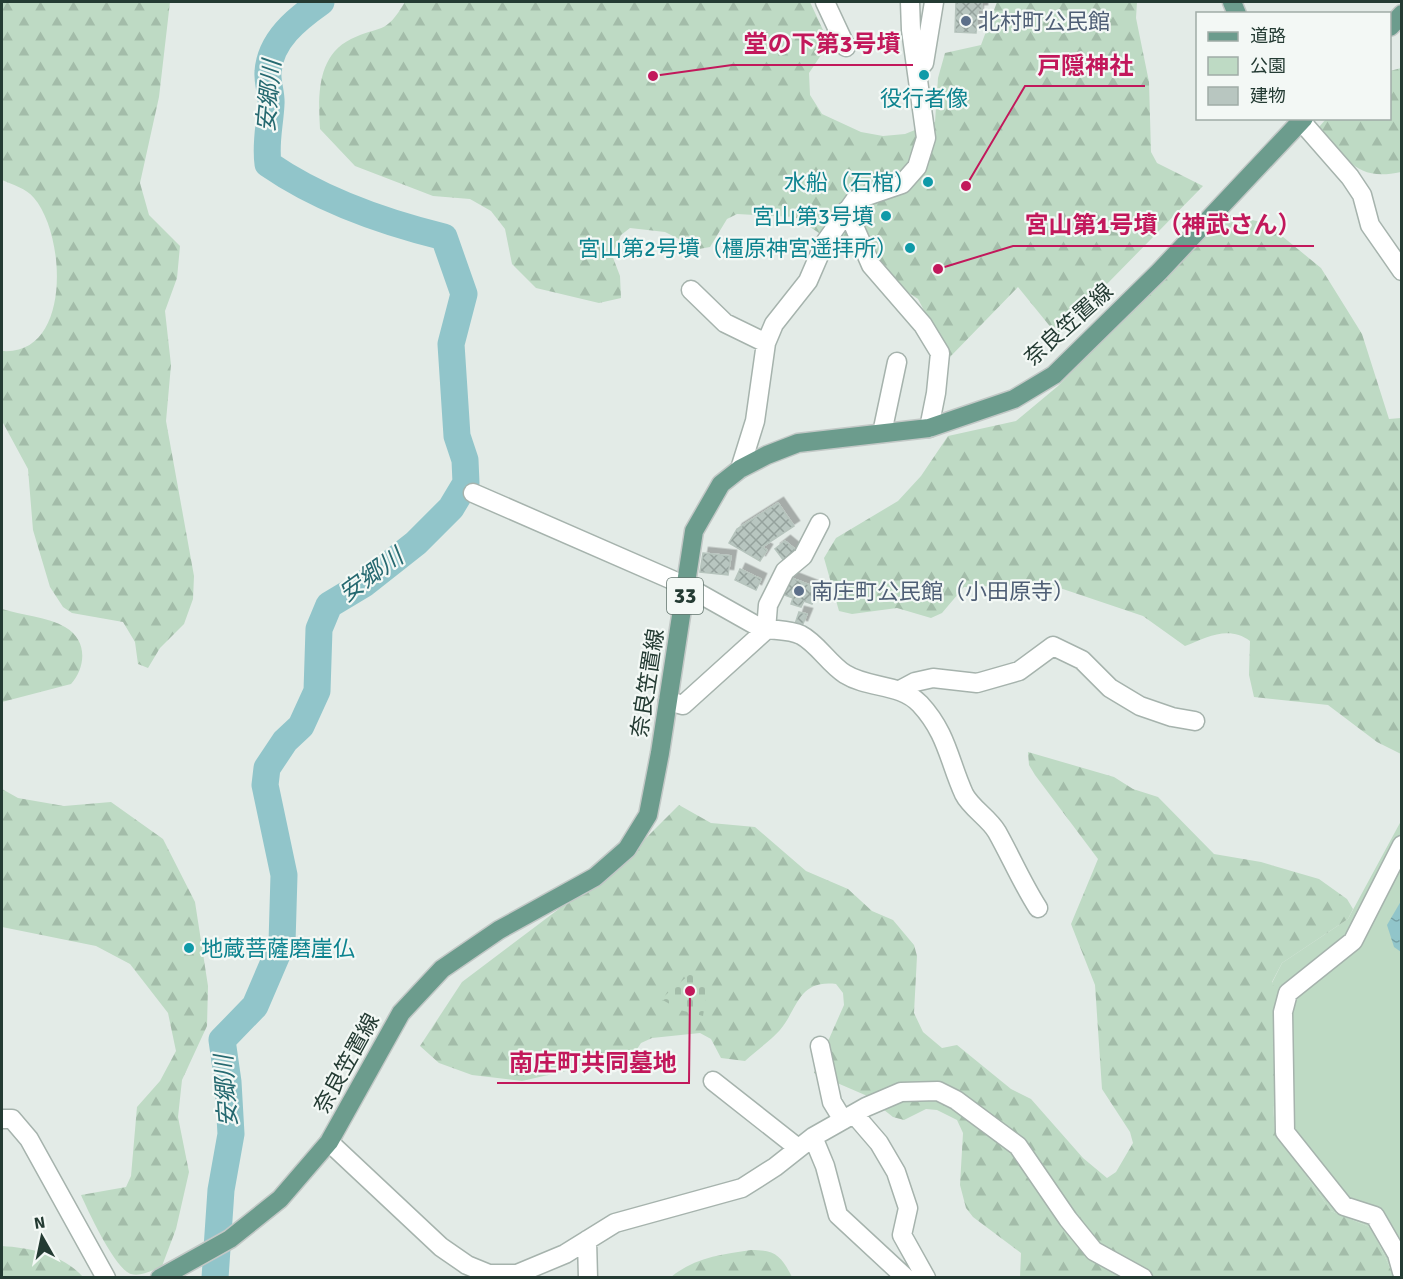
<svg xmlns="http://www.w3.org/2000/svg" width="1403" height="1279" font-family="Signika,'Noto Sans JP',sans-serif">
<style>
.green{fill:#bedac4}
.forest{fill:url(#forest-firs)}
.cemetery{fill:url(#cemetery-stones)}
.water{fill:url(#water-ripples)}
.lines{fill:none;stroke-linecap:round;stroke-linejoin:round}
.river{stroke:#91c5ca;stroke-width:27}
.building{fill:url(#building-cross-hatch);stroke:#b6c4bd;stroke-width:1.5;filter:url(#shadow)}
.minor-casing{stroke:#a6b3ad;stroke-width:21}
.major-casing{stroke:#c2c8c6;stroke-width:21}
.minor{stroke:#fff;stroke-width:18}
.major{stroke:#6c9c8d;stroke-width:18}
.service-dot{fill:#5c6f8a;stroke:#f3f8f5;stroke-width:2}
.culture-dot{fill:#0f9aa8;stroke:#f3f8f5;stroke-width:2}
.labels{text-anchor:middle;stroke-width:4.5;stroke-linejoin:round;paint-order:stroke}
.shield{fill:#f3f8f5;stroke:#62746d;stroke-width:1.5}
.shield-label{font-size:21px;font-weight:bold;fill:#243b33}
.service-label{font-size:22px;fill:#4e5e75;stroke:#f3f8f5;text-anchor:start}
.culture-label{font-size:22px;fill:#0d838f;stroke:#f3f8f5;text-anchor:end}
.street-label{font-size:22px;fill:#243b33;stroke:#f3f8f5}
.water-label{font-size:24px;font-style:italic;fill:#256970;stroke:#f3f8f5}
.leader{fill:none;stroke:#c2185b;stroke-width:2}
.callout-dot{fill:#c2185b;stroke:#f3f8f5;stroke-width:2}
.callout-label{font-size:24px;text-anchor:middle;font-weight:bold;fill:#c2185b;stroke:#f3f8f5;stroke-width:4.5;stroke-linejoin:round;paint-order:stroke}
</style>
<defs>
<pattern id="forest-firs" width="22" height="20" patternUnits="userSpaceOnUse" patternTransform="scale(1.5)"><rect width="22" height="20" fill="#bedac4"/><path d="M5 1l3.5 6h-7zM16 11l3.5 6h-7z" fill="#a3bca9"/></pattern>
<pattern id="cemetery-stones" width="16" height="16" patternUnits="userSpaceOnUse" patternTransform="scale(1.5)"><rect width="16" height="16" fill="#bedac4"/><path d="M2 7V4a2 2 0 0 1 4 0v3zM10 15v-3a2 2 0 0 1 4 0v3z" fill="#a3bca9"/></pattern>
<pattern id="water-ripples" width="26" height="14" patternUnits="userSpaceOnUse" patternTransform="scale(1.5)"><rect width="26" height="14" fill="#91c5ca"/><path d="M2 4q2-2 4 0t4 0M15 11q2-2 4 0t4 0" fill="none" stroke="#76a1a5"/></pattern>
<pattern id="building-cross-hatch" width="8" height="8" patternUnits="userSpaceOnUse" patternTransform="scale(1.5)"><rect width="8" height="8" fill="#b8c6c0"/><path d="M0 0l8 8M0 8l8-8" fill="none" stroke="#95a29d"/></pattern>
<filter id="shadow"><feDropShadow dx="5.5" dy="-5.5" stdDeviation="0" flood-color="#0004"/></filter>
</defs>
<rect width="100%" height="100%" fill="#e3ebe7"/>
<!-- green -->
<path class="green" d="M 1401,821 L 1401,1277 L 1394,1277 L 1372,1228 L 1331,1211 L 1275,1130 L 1273,1105 L 1275,993 L 1272,983 L 1282,963 L 1348,919 Z"/>
<!-- forest -->
<path class="forest" d="M 2,2 L 170,2 L 159,97 L 140,183 L 149,215 L 180,246 L 177,278 L 165,311 L 171,365 L 166,421 L 194,576 L 193,599 L 184,624 L 160,648 L 148,668 L 138,664 L 135,642 L 123,622 L 72,613 L 63,607 L 50,587 L 33,530 L 28,469 L 2,421 L 2,351 C 72,356 66,235 34,198 C 26,188 13,185 2,180 Z
M 405,2 L 810,2 L 829,43 L 809,73 L 810,95 L 822,114 L 861,132 L 883,136 L 905,134 L 935,122 L 938,78 L 945,53 L 981,45 L 997,2 L 1137,2 L 1136,18 L 1149,82 L 1151,152 L 1157,163 L 1203,186 L 1057,335 L 1018,287 L 949,358 L 918,299 L 795,217 L 737,214 L 727,219 L 710,247 L 699,249 L 665,232 L 630,228 L 621,235 L 612,255 L 620,276 L 621,298 L 599,303 L 536,288 L 512,264 L 505,229 L 491,211 L 470,199 L 433,196 L 355,166 L 320,129 C 318,95 317,56 351,39 C 380,25 385,36 405,2 Z
M 1401,68 L 1401,172 C 1355,182 1347,158 1319,127 L 1326,119 L 1390,118 L 1390,71 Z
M 1224,214 L 1266,223 L 1321,268 L 1362,334 L 1389,419 L 1401,418 L 1401,754 L 1377,742 L 1328,705 L 1254,697 L 1249,675 L 1250,641 C 1229,625 1207,637 1185,646 L 1143,616 L 1048,584 L 964,587 L 942,613 L 931,618 L 897,608 L 852,614 L 839,611 L 824,558 L 836,538 L 898,501 L 921,476 L 948,436 L 1016,421 L 1058,386 Z
M 2,609 C 21,615 48,617 65,627 C 88,640 86,667 71,684 L 2,702 Z
M 1028,752 L 1114,777 L 1133,789 L 1158,797 L 1214,854 L 1261,862 L 1319,879 L 1347,899 L 1353,909 L 1348,919 L 1282,963 L 1272,982 L 1276,993 L 1283,997 L 1273,1105 L 1275,1130 L 1331,1211 L 1372,1228 L 1394,1277 L 1020,1277 L 1021,1253 L 973,1217 L 966,1208 L 960,1185 L 963,1133 L 957,1120 L 937,1110 L 926,1109 L 904,1120 L 893,1117 L 865,1095 L 814,1073 L 844,1005 L 843,993 L 836,984 C 798,980 799,1007 780,1030 C 770,1041 756,1051 745,1061 L 721,1058 L 711,1039 L 700,1033 L 652,1038 L 641,1043 L 629,1061 L 592,1065 L 522,1081 L 472,1075 L 439,1063 L 420,1046 L 462,982 L 624,860 L 679,805 L 711,823 L 755,827 L 806,871 L 848,889 L 872,911 L 893,920 L 914,945 L 917,956 L 914,1013 L 923,1032 L 942,1048 L 957,1045 L 1011,1089 L 1031,1099 L 1083,1158 L 1107,1178 L 1116,1172 L 1133,1143 L 1130,1132 L 1102,1089 L 1095,985 L 1071,924 L 1098,859 L 1035,775 L 1029,765 Z
M 2,789 L 18,798 L 64,806 L 111,802 L 163,839 L 195,902 L 208,986 L 207,1026 L 182,1080 L 178,1117 L 189,1172 L 176,1229 L 162,1266 C 153,1270 141,1277 131,1274 C 115,1269 88,1211 81,1195 L 126,1187 L 131,1176 L 137,1107 L 160,1081 L 176,1051 L 168,1013 L 130,964 L 96,946 L 2,927 Z
M 2,1246 C 31,1248 62,1254 83,1277 L 2,1277 Z
M 751,1250 C 776,1250 781,1256 792,1277 L 671,1277 C 694,1258 722,1254 751,1250 Z"/>
<!-- cemetery -->
<path class="cemetery" d="M 690,974 L 709,981 L 703,1016 L 680,1010 L 661,999 Z"/>
<!-- water -->
<path class="water" d="M 1401,901 L 1401,952 L 1394,947 L 1387,925 Z"/>
<g class="lines">
<!-- river -->
<path class="river" d="M 215,1278 L 221,1190 L 231,1134 L 228,1082 L 222,1040 L 255,1006 L 282,943 L 284,875 L 265,785 L 267,768 L 285,741 L 301,726 L 317,691 L 319,629 L 329,605 L 364,584 L 416,543 L 451,508 L 466,483 L 465,460 L 457,436 L 451,344 L 464,294 L 444,237 C 383,222 320,200 268,164 C 265,142 270,125 271,104 C 272,94 267,83 268,72 C 270,40 297,19 321,2"/>
</g>
<!-- building -->
<path class="building" d="M 956,2 L 982,2 L 982,10 L 978,10 L 976,33 L 955,32 Z
M 778,503 L 794,526 L 762,547 L 767,550 L 760,561 L 729,543 L 737,529 Z
M 785,541 L 796,550 L 784,561 L 775,549 Z
M 703,553 L 731,556 L 728,575 L 700,572 Z
M 740,569 L 761,579 L 756,590 L 735,580 Z
M 789,577 L 812,586 L 810,590 L 817,593 L 812,604 L 804,601 L 801,607 L 791,604 L 793,598 L 782,594 Z
M 799,612 L 807,614 L 802,626 L 795,624 Z"/>
<g class="lines">
<!-- minor casing -->
<g class="minor-casing">
<path id="minor" d="M 825,2 L 846,47
M 920,67 L 924,63 L 934,2
M 1301,121 L 1350,177 L 1362,195 L 1370,225 L 1402,271
M 847,210 L 871,265 L 923,325 L 940,353 L 936,393 L 929,428
M 691,290 L 725,323 L 766,343
M 882,433 L 897,362
M 740,469 L 755,421 L 766,343 L 774,324 L 808,281 L 824,244 L 855,200 L 902,184 L 917,167 L 926,138 L 911,30 L 910,2
M 473,493 L 686,586 L 757,626 C 771,632 786,628 801,635 C 817,643 829,664 845,674 C 869,689 900,683 920,704 C 947,733 949,761 964,794 C 971,808 989,818 997,832 C 1011,857 1022,883 1038,908
M 900,690 L 915,682 L 933,678 L 977,683 L 1019,671 L 1053,646 L 1082,660 L 1110,688 L 1140,706 L 1172,717 L 1195,721
M 668,701 L 683,705 L 766,630 L 768,605 L 785,571 L 803,556 L 820,523
M 1402,845 L 1353,941 L 1288,993 L 1283,1012 L 1285,1132 L 1344,1206 L 1375,1216 L 1397,1254 L 1402,1272
M 820,1046 L 832,1102 L 843,1120
M 713,1081 L 798,1148
M 854,1114 L 879,1143 L 896,1172 L 908,1208 L 902,1235 L 926,1278
M 2,1119 L 12,1119 L 29,1139 L 106,1278
M 813,1137 L 825,1166 L 838,1215 L 906,1278
M 329,1142 L 441,1247 L 467,1265 L 489,1274 L 517,1274 L 565,1254 L 615,1223 L 742,1188 L 775,1167 L 813,1137 L 866,1107 L 901,1092 L 938,1091 L 956,1100 L 1018,1146 L 1068,1219 L 1094,1251 L 1143,1278
M 587,1240 L 588,1278"/>
</g>
<!-- major casing -->
<g class="major-casing">
<path id="major" d="M 1232,2 L 1237,14
M 1390,27 L 1402,14
M 160,1278 L 230,1239 L 280,1199 L 329,1142 L 401,1013 L 442,969 L 499,930 L 595,877 L 627,849 L 648,815 L 660,753 L 694,531 L 721,484 L 740,469 L 767,455 L 798,443 L 929,428 L 1014,399 L 1054,375 L 1159,272 L 1304,118"/>
</g>
<!-- minor -->
<use href="#minor" class="minor"/>
<!-- major -->
<use href="#major" class="major"/>
</g>
<!-- markers -->
<g class="service-dot">
<circle cx="966" cy="21" r="6"/>
<circle cx="799" cy="591" r="6"/>
</g>
<g class="culture-dot">
<circle cx="924" cy="75" r="6"/>
<circle cx="928" cy="182" r="6"/>
<circle cx="886" cy="216" r="6"/>
<circle cx="910" cy="248" r="6"/>
<circle cx="189" cy="948" r="6"/>
</g>
<g class="labels">
<!-- shield labels -->
<rect class="shield" x="667" y="578" width="36" height="36" rx="4.5"/>
<g class="shield-label">
<text x="685" y="603">33</text>
</g>
<!-- service labels -->
<g class="service-label">
<text x="978" y="29">北村町公民館</text>
<text x="811" y="599">南庄町公民館（小田原寺）</text>
</g>
<!-- culture labels -->
<g class="culture-label">
<text x="924" y="106" text-anchor="middle">役行者像</text>
<text x="916" y="190">水船（石棺）</text>
<text x="874" y="224">宮山第3号墳</text>
<text x="898" y="256">宮山第2号墳（橿原神宮遥拝所）</text>
<text x="201" y="956" text-anchor="start">地蔵菩薩磨崖仏</text>
</g>
<!-- street labels -->
<g class="street-label">
<text transform="translate(1068 324) rotate(-42)" y="8">奈良笠置線</text>
<text transform="translate(647 683) rotate(-81)" y="8">奈良笠置線</text>
<text transform="translate(346 1063) rotate(-61)" y="8">奈良笠置線</text>
</g>
<!-- water labels -->
<g class="water-label">
<text transform="translate(269 96) rotate(-85)" y="8">安郷川</text>
<text transform="translate(371 575) rotate(-36)" y="8">安郷川</text>
<text transform="translate(226 1091) rotate(-94)" y="8">安郷川</text>
</g>
</g>
<!-- callouts -->
<path class="leader" d="M653 76L732 65H913M966 186L1025 86H1145M938 269L1013 246H1314M690 991L689 1083H497"/>
<g class="callout-dot">
<circle cx="653" cy="76" r="6"/>
<circle cx="966" cy="186" r="6"/>
<circle cx="938" cy="269" r="6"/>
<circle cx="690" cy="991" r="6"/>
</g>
<g class="callout-label">
<text x="822" y="52">堂の下第3号墳</text>
<text x="1085" y="74">戸隠神社</text>
<text x="1163" y="233">宮山第1号墳（神武さん）</text>
<text x="593" y="1071">南庄町共同墓地</text>
</g>
<!-- border -->
<rect width="1403" height="1279" fill="none" stroke="#243b33" stroke-width="6"/>
<!-- legend -->
<rect x="1196" y="12" width="195" height="108" fill="#f3f8f5" stroke="#a0aca7" stroke-width="1.5"/>
<rect x="1208" y="32" width="30" height="9" fill="#6c9c8d" stroke="#a0aca7" stroke-width="1.5"/>
<text x="1250" y="42" font-size="18" fill="#243b33">道路</text>
<rect x="1208" y="57" width="30" height="18" fill="#bedac4" stroke="#a0aca7" stroke-width="1.5"/>
<text x="1250" y="72" font-size="18" fill="#243b33">公園</text>
<rect x="1208" y="87" width="30" height="18" fill="#b8c6c0" stroke="#a0aca7" stroke-width="1.5"/>
<text x="1250" y="102" font-size="18" fill="#243b33">建物</text>
<!-- north arrow -->
<g transform="translate(42 1237) rotate(351)" stroke="#f3f8f5" stroke-width="4.5" paint-order="stroke">
<path d="M0-4.5L10 22L0 15L-10 22Z" fill="#243b33"/>
<text y="-9" font-size="16" font-weight="bold" text-anchor="middle" fill="#243b33">N</text>
</g>
</svg>
